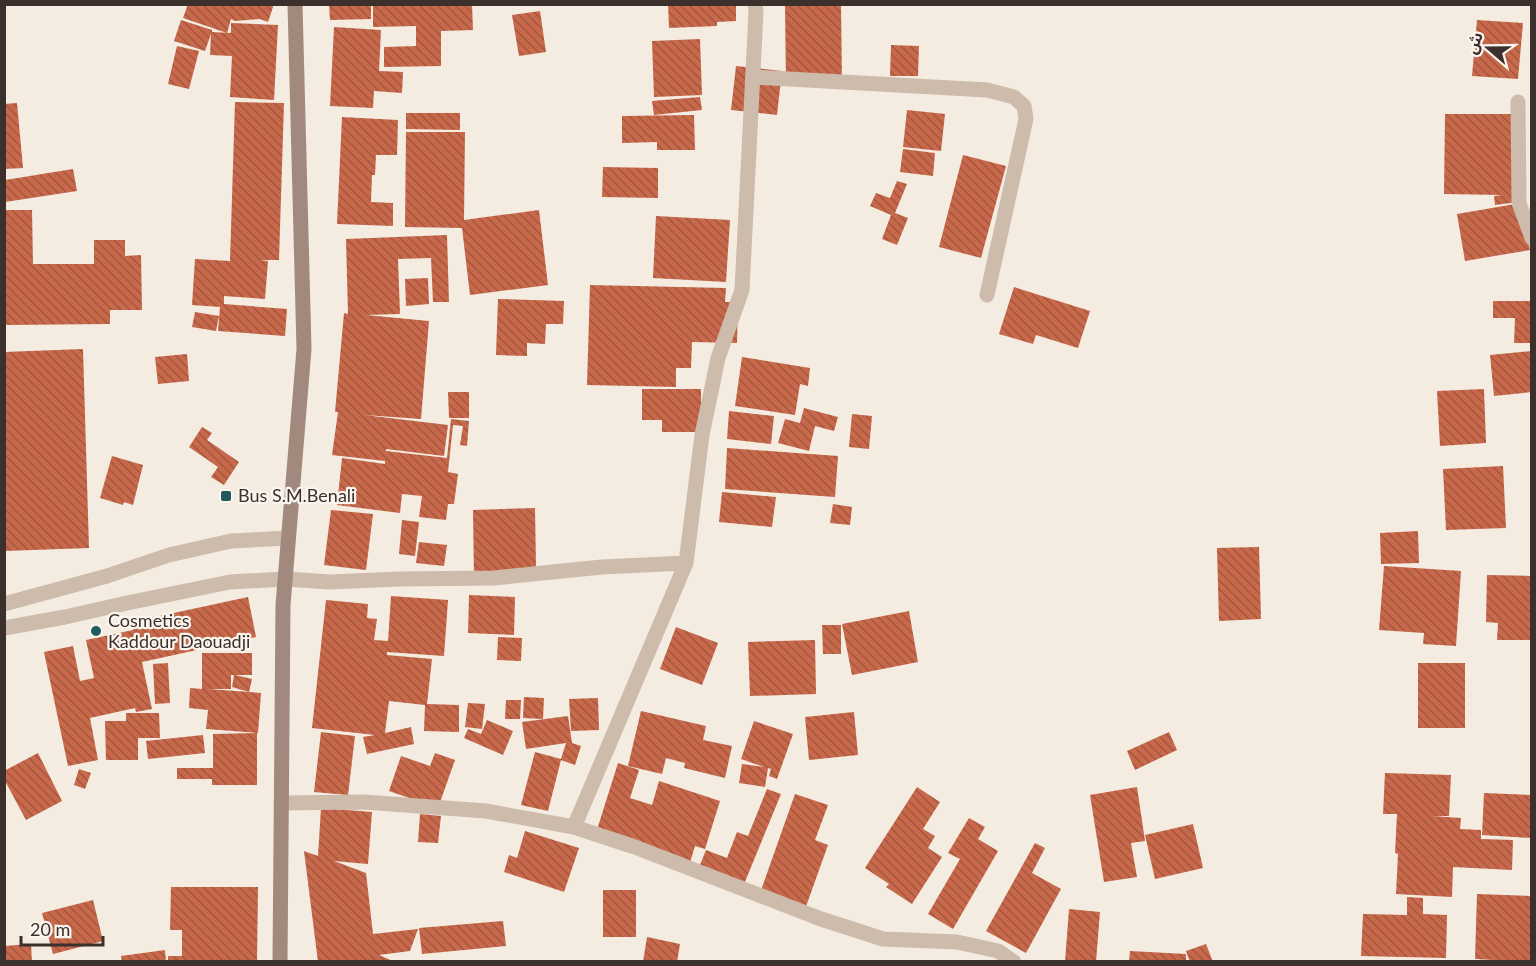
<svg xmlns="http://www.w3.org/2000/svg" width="1536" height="966" font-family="Lato,'Noto Sans Arabic',sans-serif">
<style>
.building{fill:url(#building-back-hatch)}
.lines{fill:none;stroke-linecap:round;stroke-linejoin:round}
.street{stroke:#cdbbac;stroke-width:15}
.secondary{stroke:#a18a7d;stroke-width:15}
.poi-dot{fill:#1f5a5e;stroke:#fbf5ee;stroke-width:2}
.labels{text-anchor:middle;stroke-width:4.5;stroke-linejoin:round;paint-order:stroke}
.poi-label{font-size:18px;fill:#3b302b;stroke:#fbf5ee;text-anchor:start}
</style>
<defs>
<pattern id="building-back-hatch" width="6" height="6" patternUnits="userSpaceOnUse" patternTransform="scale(1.5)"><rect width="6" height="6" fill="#c8694b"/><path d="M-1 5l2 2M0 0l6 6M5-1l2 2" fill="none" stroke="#a4573f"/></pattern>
</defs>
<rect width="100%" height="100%" fill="#f4ebe1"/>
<!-- building -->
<path class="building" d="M 188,4 L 274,4 L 268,22 L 260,19 L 235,21 L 231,19 L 227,33 L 183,18 Z
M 329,4 L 371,4 L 371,19 L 330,20 Z
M 373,4 L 472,4 L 473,30 L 441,31 L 441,66 L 384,67 L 384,47 L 416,46 L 416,26 L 373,27 Z
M 668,4 L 736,4 L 736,21 L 717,22 L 717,26 L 669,28 Z
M 785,4 L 841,4 L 842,86 L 786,86 Z
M 540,11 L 546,52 L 519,56 L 512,15 Z
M 181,20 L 212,30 L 212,32 L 231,33 L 231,23 L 278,25 L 274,100 L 230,97 L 232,56 L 210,55 L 211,34 L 205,51 L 174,41 Z
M 1477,20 L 1523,23 L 1518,79 L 1472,76 Z
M 334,27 L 381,30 L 379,71 L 403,72 L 402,93 L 374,91 L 373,108 L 330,106 Z
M 700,39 L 702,95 L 654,97 L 652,41 Z
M 891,45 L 919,46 L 918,76 L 890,76 Z
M 177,46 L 199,51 L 189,89 L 168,84 Z
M 736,66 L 782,71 L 777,115 L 731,110 Z
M 700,97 L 702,110 L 654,115 L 652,101 Z
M 235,102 L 284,103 L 279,260 L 260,260 L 268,261 L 265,299 L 224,296 L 224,304 L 287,309 L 285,336 L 218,331 L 220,307 L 192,305 L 195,259 L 230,261 Z
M 17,103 L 23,168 L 4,169 L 4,104 Z
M 907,110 L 945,114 L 941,151 L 903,147 Z
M 406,113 L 460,113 L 460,130 L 406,129 Z
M 1445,114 L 1515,114 L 1518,202 L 1495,205 L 1494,196 L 1503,195 L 1444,194 Z
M 694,115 L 695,150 L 657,150 L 657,142 L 622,143 L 622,116 Z
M 342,117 L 398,120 L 397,155 L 376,155 L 375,175 L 372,175 L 371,202 L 393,203 L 393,226 L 337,224 Z
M 406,132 L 465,132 L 464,220 L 539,210 L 548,285 L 470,295 L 462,228 L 405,227 Z
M 903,149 L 935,153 L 933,176 L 900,172 Z
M 963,155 L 1006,166 L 981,258 L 939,247 Z
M 603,167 L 658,168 L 658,198 L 602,197 Z
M 73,169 L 77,191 L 5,202 L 5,180 Z
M 897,181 L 907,184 L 895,213 L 908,218 L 897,245 L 882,239 L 891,215 L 870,206 L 876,193 L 890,198 Z
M 1521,203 L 1530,250 L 1465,261 L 1457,214 Z
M 4,210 L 32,210 L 33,264 L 94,264 L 94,240 L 125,240 L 125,256 L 141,255 L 142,310 L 110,310 L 110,324 L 4,325 Z
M 656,216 L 730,220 L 726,282 L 653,278 Z
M 447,235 L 449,302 L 433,302 L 431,258 L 398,259 L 400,314 L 366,315 L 429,321 L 421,419 L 364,415 L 448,425 L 444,456 L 386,449 L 386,451 L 447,458 L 451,419 L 469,421 L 467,446 L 460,445 L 463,426 L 453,425 L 448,472 L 458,474 L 454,504 L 448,504 L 446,520 L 419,517 L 422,496 L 402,494 L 400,513 L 337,505 L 342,458 L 385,464 L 385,461 L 332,455 L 338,412 L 335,412 L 344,313 L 348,314 L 346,239 Z
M 428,278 L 429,304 L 406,306 L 405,279 Z
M 590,285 L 726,288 L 725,302 L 738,302 L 737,343 L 692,342 L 691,368 L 676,368 L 676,387 L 587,385 Z
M 1014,287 L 1090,311 L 1078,348 L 1036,335 L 1033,344 L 999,334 Z
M 498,299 L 564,301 L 563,324 L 546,324 L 545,344 L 527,343 L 527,356 L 496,355 Z
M 1493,301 L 1532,301 L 1532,343 L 1514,343 L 1515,318 L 1493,318 Z
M 195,312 L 219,316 L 216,331 L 192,327 Z
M 83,349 L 89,548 L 4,551 L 4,352 Z
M 1532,351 L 1532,392 L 1494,396 L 1490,355 Z
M 187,354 L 189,381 L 158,384 L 155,357 Z
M 742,357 L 810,368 L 808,386 L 800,384 L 795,415 L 735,406 Z
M 642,389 L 701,389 L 701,432 L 662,432 L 662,420 L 642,420 Z
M 1484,389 L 1486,443 L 1440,446 L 1437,391 Z
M 448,392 L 469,392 L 469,418 L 449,418 Z
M 804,408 L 838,417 L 834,431 L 815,426 L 809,451 L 778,443 L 785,419 L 800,423 Z
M 729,411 L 774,416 L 771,444 L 727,439 Z
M 852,414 L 872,416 L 869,449 L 849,447 Z
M 202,427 L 212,433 L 207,440 L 239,462 L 224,485 L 211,477 L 218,467 L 189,447 Z
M 727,448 L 838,456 L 835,497 L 725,489 Z
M 112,456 L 143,465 L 133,505 L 124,502 L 123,505 L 100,498 Z
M 1503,466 L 1506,528 L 1446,530 L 1443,469 Z
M 722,492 L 776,497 L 772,527 L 719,522 Z
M 833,504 L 852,507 L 850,525 L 830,523 Z
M 535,508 L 536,568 L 516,568 L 516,578 L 474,579 L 473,510 Z
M 331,510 L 373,514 L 366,570 L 324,565 Z
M 402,520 L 419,522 L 415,556 L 399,554 Z
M 1418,531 L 1419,563 L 1381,564 L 1380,533 Z
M 419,542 L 447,545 L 444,566 L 416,563 Z
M 1259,547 L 1261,619 L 1219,621 L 1217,548 Z
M 1384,566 L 1461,571 L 1456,646 L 1423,644 L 1424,633 L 1379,630 Z
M 1487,575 L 1532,576 L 1532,640 L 1497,640 L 1498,623 L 1486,622 Z
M 469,595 L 515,597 L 514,635 L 468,633 Z
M 391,596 L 448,600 L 444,656 L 387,652 L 387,655 L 432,659 L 427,704 L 459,705 L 459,732 L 424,731 L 425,705 L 389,701 L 385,733 L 411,727 L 414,744 L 367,754 L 363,737 L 375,735 L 312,728 L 326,600 L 368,604 L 367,618 L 377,619 L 374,640 L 388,641 Z
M 248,597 L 256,637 L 142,662 L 152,709 L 136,712 L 135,708 L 90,718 L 98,760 L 68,766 L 44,652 L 73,646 L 80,681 L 94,678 L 86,640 L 133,630 L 132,622 Z
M 909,611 L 918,662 L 852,675 L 842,624 Z
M 822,625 L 841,625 L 841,654 L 823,654 Z
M 676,627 L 718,643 L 702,685 L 660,669 Z
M 498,637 L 522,638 L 521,661 L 497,660 Z
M 815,640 L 816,694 L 750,696 L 748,642 Z
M 202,653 L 252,653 L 252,675 L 235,675 L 252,679 L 249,692 L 232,687 L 234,675 L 231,675 L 231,689 L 208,689 L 261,693 L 258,733 L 206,729 L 208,710 L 189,708 L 190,688 L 202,689 Z
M 168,663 L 170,703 L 155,704 L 153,664 Z
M 1418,663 L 1465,663 L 1465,728 L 1418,728 Z
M 524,697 L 544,698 L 543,719 L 523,718 Z
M 598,698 L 599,730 L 571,731 L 569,699 Z
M 506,700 L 521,700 L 520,719 L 505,719 Z
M 468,703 L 485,704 L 482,729 L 465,727 Z
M 641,711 L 706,726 L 703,740 L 732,746 L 725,778 L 684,768 L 685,763 L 666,758 L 662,774 L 628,766 Z
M 854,712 L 858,755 L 809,760 L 805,717 Z
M 126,713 L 159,713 L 160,738 L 138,738 L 138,760 L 106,760 L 105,721 L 126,721 Z
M 568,716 L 572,743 L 581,746 L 575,765 L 561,760 L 548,811 L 521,805 L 535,752 L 561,759 L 566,743 L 526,749 L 522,722 Z
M 487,720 L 513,731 L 503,755 L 464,738 L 468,729 L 481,734 Z
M 754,721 L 793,734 L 777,779 L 769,776 L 771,769 L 768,768 L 765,787 L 739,783 L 742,764 L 764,767 L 741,759 Z
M 321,732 L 355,736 L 348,795 L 314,792 Z
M 1169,732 L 1177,750 L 1135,770 L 1127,751 Z
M 257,733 L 257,785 L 212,785 L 212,779 L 177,779 L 177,768 L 213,768 L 213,734 Z
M 203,735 L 205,753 L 148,759 L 146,741 Z
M 38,753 L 62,801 L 26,820 L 4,779 L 4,771 Z
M 435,753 L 455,760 L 438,808 L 389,791 L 401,756 L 430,766 Z
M 618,763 L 639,770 L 630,798 L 652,805 L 659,781 L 720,801 L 705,849 L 695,846 L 689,866 L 595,836 Z
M 79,769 L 91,773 L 85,789 L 74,785 Z
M 1385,773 L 1451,775 L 1449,816 L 1432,816 L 1461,818 L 1460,829 L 1481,830 L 1481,839 L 1513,840 L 1512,870 L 1453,867 L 1452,897 L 1396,894 L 1398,854 L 1395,853 L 1397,814 L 1383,814 Z
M 917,787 L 940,802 L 923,829 L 935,836 L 928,848 L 942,857 L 912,904 L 886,887 L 889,884 L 865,868 Z
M 1137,787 L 1145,841 L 1131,843 L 1137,877 L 1104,882 L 1090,795 Z
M 767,789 L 781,794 L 742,889 L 698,870 L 706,850 L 727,858 L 737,832 L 748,836 Z
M 1484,793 L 1532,795 L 1532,838 L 1482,835 Z
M 795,794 L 828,805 L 815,840 L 828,845 L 804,912 L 759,896 Z
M 321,808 L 372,812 L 368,864 L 334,861 L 366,873 L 373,934 L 418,929 L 410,951 L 379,955 L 395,962 L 318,962 L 304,851 L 318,856 Z
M 420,814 L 441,816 L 438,843 L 418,842 Z
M 969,818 L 985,827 L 978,839 L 998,851 L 953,929 L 928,914 L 960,859 L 948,853 Z
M 1193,824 L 1203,868 L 1155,879 L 1145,835 Z
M 525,831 L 579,848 L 564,892 L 504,872 L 509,855 L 517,858 Z
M 1035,843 L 1045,848 L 1032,873 L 1061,889 L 1026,953 L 986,931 Z
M 171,887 L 258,887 L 257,962 L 168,962 L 168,956 L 182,956 L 182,930 L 170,930 Z
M 603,890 L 636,890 L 636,937 L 603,937 Z
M 1477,894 L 1532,896 L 1532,962 L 1475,959 Z
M 1407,897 L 1423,898 L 1423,914 L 1447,915 L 1446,958 L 1361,956 L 1363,914 L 1407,915 Z
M 93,900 L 103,941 L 53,954 L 42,913 Z
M 1069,909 L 1100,912 L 1096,962 L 1065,962 Z
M 503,921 L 506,946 L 422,954 L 419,928 Z
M 647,937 L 680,944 L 677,962 L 643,962 Z
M 31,944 L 32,962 L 4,962 L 4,946 Z
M 1206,944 L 1213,962 L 1190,962 L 1186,951 Z
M 165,950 L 166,962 L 122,962 L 121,956 Z
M 1130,951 L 1186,954 L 1186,962 L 1129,962 Z"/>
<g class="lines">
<!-- street -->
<path class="street" d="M 753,77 L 987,90 L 1014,97 L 1024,106 L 1026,119 L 987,295
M 1518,102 L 1519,203 L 1532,238
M 4,604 L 107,576 L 169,555 L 231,541 L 288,538
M 4,628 L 65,617 L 127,603 L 230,582 L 285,579 L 330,582 L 400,579 L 494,578 L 602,567 L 686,563
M 281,803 L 364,802 L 486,811 L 574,827 L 686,563 L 702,435 L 718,358 L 742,290 L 756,12 L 755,4
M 574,827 L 635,847 L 821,919 L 883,939 L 957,942 L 998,951 L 1014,962"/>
<!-- secondary -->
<path class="secondary" d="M 280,962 L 283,605 L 304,349 L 295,4"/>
</g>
<!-- markers -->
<g class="poi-dot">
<rect x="220" y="490" width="12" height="12" rx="3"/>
<circle cx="96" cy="631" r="6"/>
</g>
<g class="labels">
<!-- poi labels -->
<g class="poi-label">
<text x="238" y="502">Bus S.M.Benali</text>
<text x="108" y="627">Cosmetics<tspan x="108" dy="21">Kaddour Daouadji</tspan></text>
</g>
</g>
<!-- border -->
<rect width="1536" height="966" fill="none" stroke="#3b302b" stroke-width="12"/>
<!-- north arrow -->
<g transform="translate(1488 48) rotate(290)" stroke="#fbf5ee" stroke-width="4.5" paint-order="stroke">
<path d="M0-4.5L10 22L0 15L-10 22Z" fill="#3b302b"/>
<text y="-9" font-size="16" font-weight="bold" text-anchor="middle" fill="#3b302b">ش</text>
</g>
<!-- scale -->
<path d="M21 936v9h82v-9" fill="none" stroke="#3b302b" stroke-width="3"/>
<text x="30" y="936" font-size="18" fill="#3b302b" stroke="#fbf5ee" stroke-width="4.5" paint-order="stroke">20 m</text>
</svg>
